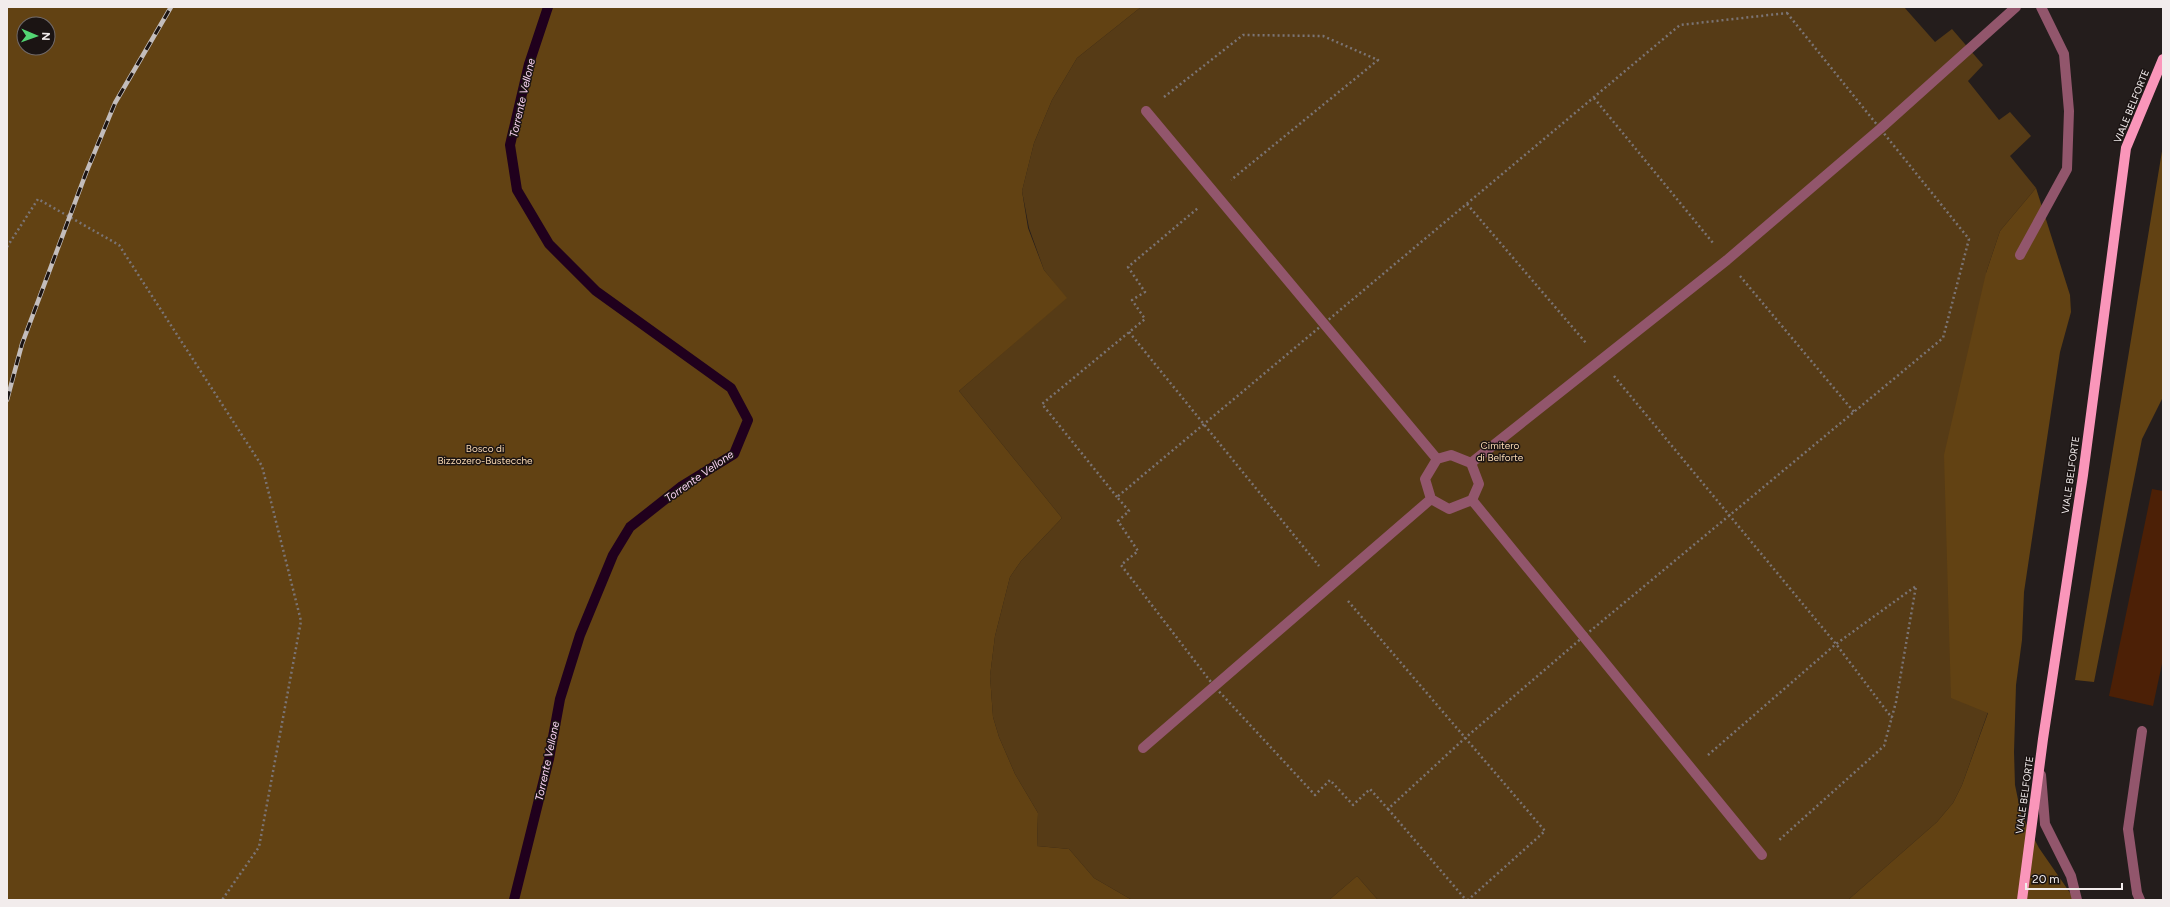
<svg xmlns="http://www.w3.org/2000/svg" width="2170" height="907" font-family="Figtree,sans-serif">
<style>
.green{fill:#563b16}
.forest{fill:#624213;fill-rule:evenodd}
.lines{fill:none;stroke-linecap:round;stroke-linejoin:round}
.stream{stroke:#20001d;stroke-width:10}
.building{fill:#4c2006}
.path{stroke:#7b7474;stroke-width:2.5;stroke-dasharray:2 3;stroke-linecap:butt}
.minor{stroke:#92566c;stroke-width:10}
.major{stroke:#fa96ba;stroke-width:10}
.rail-casing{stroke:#c3bdbc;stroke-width:4.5}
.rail{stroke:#1b1413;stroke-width:3;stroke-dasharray:9;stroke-linecap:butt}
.labels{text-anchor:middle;stroke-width:3;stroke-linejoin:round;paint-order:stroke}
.street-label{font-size:10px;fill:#f2ecec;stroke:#1b1413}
.park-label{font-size:10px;fill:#fadab3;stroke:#1b1413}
.water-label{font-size:11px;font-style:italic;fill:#fcd4f5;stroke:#1b1413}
</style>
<rect width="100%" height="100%" fill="#241d1c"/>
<!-- green -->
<path class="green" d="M 1141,7 L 1904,7 L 1935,42 L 1952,29 L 1983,65 L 1968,81 L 1999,120 L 2010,112 L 2031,136 L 2010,156 L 2036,188 L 2000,231 L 1986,273 L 1988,712 L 1962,785 L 1953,803 L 1937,822 L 1848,900 L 1378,900 L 1357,876 L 1329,900 L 1132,900 L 1094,878 L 1069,849 L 1037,846 L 1038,813 L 1015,774 L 999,737 L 993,717 L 990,676 L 995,636 L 1010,577 L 1021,561 L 1062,518 L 959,391 L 1066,298 L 1044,270 L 1029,228 L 1022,191 L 1034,143 L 1052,100 L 1077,58 Z"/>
<!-- forest -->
<path class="forest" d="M 7,7 L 1141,7 L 1077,58 L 1052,100 L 1034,143 L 1022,191 L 1028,228 L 1044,270 L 1067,298 L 959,391 L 1062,518 L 1021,561 L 1010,577 L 995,636 L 990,676 L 993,717 L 999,737 L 1015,774 L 1038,813 L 1037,846 L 1069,849 L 1094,878 L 1132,900 L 7,900 ZM 24,24 L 48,24 L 48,48 L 24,48 Z
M 2163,145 L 2163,397 L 2142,439 L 2094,682 L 2075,680 Z
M 2036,188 L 2070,295 L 2071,312 L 2060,352 L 2024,592 L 2022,640 L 2016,685 L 2014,752 L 2015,785 L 2021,814 L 2039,848 L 2075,900 L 1848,900 L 1937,822 L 1953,803 L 1962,785 L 1988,713 L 1951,698 L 1944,455 L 1986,273 L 2000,231 Z
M 1357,876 L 1378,900 L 1329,900 Z"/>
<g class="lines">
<!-- stream -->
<path class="stream" d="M 514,900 L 549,759 L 560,699 L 580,635 L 613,555 L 630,527 L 682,486 L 734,454 L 748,420 L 731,388 L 596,291 L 549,244 L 517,190 L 510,145 L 529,64 L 548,7"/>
</g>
<!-- building -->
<path class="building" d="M 2152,489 L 2163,491 L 2163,659 L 2153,706 L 2109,696 Z"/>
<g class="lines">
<!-- path -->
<path class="path" d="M 1787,13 L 1969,239 L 1943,338 L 1583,637 L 1464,739 L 1388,809 L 1370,789 L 1353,805 L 1330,780 L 1315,795 L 1214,686 L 1121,565 L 1138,551 L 1118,521 L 1129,511 L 1117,497 L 1680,25 Z
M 1164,97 L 1243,35 L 1323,36 L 1378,60 L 1231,180
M 1594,98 L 1713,243
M 1467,204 L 1586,343
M 7,247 L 38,199 L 119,245 L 262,466 L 301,621 L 259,847 L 222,900
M 1740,276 L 1854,412
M 1129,332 L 1319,566
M 1614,376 L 1836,644 L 1892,718
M 1117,497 L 1042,404 L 1145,319 L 1132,300 L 1145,292 L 1128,267 L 1198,208
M 1348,601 L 1545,831 L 1468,900
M 1708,755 L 1836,644 L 1916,586 L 1896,702 L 1884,746 L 1778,841
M 1388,809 L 1466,900"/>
<!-- minor -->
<path class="minor" d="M 1146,111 L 1437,459
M 2020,255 L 2067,169 L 2069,111 L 2064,54 L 2041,7
M 1451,455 L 1471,463 L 1479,484 L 1472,500 L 1449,509 L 1431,499 L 1425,479 L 1437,459 Z
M 1471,463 L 1727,260 L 1880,129 L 2016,7
M 1472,500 L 1762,855
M 1143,748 L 1431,499
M 2041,775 L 2045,824 L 2071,876 L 2077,900
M 2140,900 L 2137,893 L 2128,829 L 2142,731"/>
<!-- major -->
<path class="major" d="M 2022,900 L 2043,739 L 2083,475 L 2126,148 L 2163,59"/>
<!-- rail casing -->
<g class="rail-casing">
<path id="rail" d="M 7,400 L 22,344 L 86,173 L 115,103 L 171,7"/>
</g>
<!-- rail -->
<use href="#rail" class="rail"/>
</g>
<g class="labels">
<!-- street labels -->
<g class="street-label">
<text transform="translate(2131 106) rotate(-68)" y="4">VIALE BELFORTE</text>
<text transform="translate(2070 475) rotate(-82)" y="4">VIALE BELFORTE</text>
<text transform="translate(2024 795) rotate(-82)" y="4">VIALE BELFORTE</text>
</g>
<!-- park labels -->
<g class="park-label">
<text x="1500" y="449">Cimitero<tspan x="1500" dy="12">di Belforte</tspan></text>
<text x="485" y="452">Bosco di<tspan x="485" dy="12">Bizzozero-Bustecche</tspan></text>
</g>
<!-- water labels -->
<g class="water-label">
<text transform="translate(522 98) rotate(-77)" y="4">Torrente Vellone</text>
<text transform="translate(699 476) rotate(-35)" y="4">Torrente Vellone</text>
<text transform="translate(547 761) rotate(-78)" y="4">Torrente Vellone</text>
</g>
</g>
<!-- border -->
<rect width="2170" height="907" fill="none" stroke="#f2ecec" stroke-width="16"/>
<!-- north arrow -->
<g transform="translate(36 36) rotate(92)"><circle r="19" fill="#1b1413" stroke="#716a6a"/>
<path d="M0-3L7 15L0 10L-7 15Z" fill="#53d673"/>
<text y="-6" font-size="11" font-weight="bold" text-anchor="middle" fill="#f2ecec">N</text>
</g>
<!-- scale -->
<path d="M2026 883v6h96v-6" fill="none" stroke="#f2ecec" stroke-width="2"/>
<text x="2032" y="883" font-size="12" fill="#f2ecec" stroke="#1b1413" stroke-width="3" paint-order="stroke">20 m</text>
</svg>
